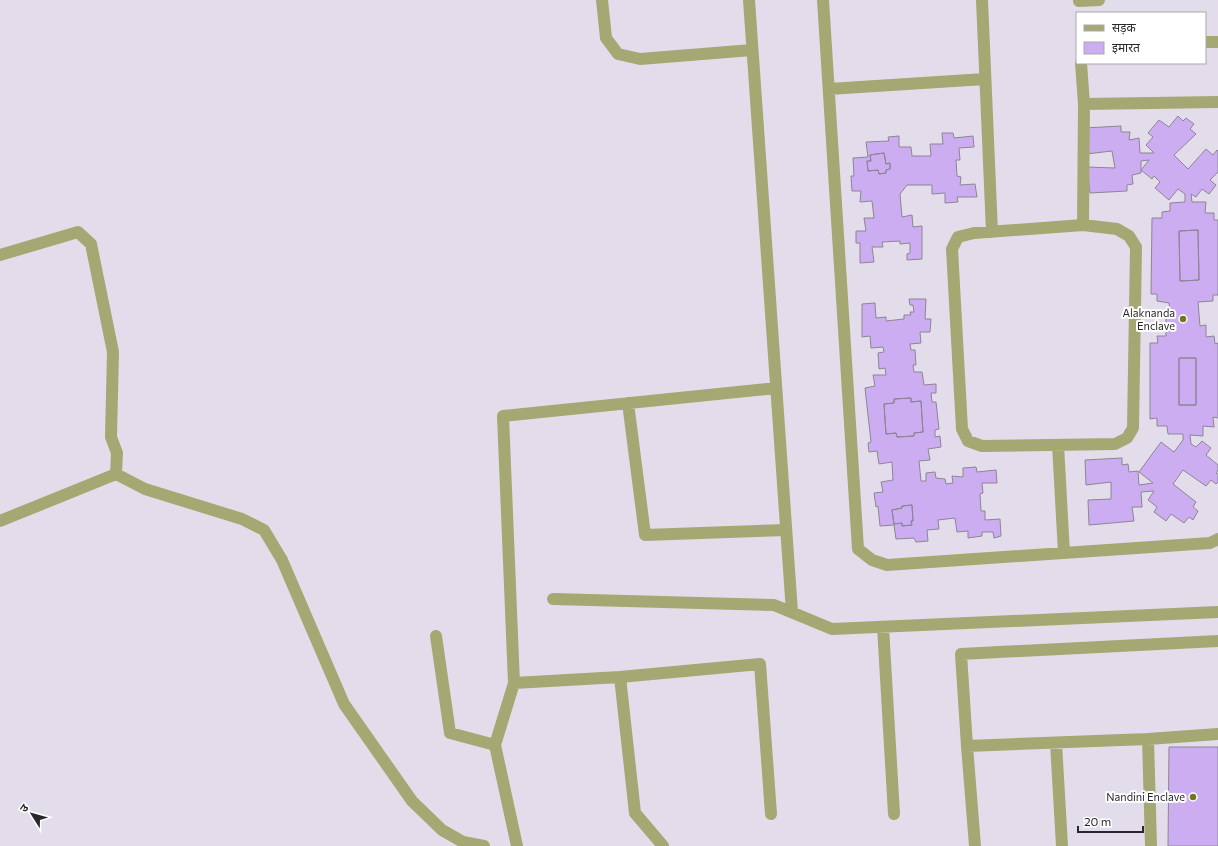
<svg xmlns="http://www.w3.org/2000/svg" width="1218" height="846" font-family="Commissioner,'Noto Sans Devanagari',sans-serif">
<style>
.building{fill:#ccadf1;stroke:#8c8693;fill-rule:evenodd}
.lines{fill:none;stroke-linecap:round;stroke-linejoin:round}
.minor{stroke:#a5a873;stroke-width:12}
.poi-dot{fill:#74761e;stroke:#fff;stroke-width:1.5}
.labels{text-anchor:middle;stroke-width:4;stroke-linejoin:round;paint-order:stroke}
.poi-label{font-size:11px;fill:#29272d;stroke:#fff;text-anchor:end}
</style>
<rect width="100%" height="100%" fill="#e3ddeb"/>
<!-- building -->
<path class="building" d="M 1178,116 L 1183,121 L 1186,118 L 1194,124 L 1190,129 L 1196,134 L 1174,155 L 1188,169 L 1206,149 L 1213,155 L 1217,150 L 1218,151 L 1218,172 L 1210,180 L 1216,185 L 1209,194 L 1202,189 L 1196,197 L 1191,194 L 1192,202 L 1206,202 L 1205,213 L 1214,213 L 1214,220 L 1218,220 L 1218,295 L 1213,295 L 1213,301 L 1198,302 L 1200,326 L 1206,325 L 1206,337 L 1214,336 L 1215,344 L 1218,343 L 1218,418 L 1213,417 L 1214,427 L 1203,426 L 1203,436 L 1190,435 L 1191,444 L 1196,447 L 1202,441 L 1211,448 L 1206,455 L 1218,465 L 1218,470 L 1216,473 L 1218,474 L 1218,482 L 1216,484 L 1211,480 L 1206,486 L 1183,470 L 1173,484 L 1196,502 L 1193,507 L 1198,511 L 1193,520 L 1189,517 L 1184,523 L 1171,514 L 1166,521 L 1154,512 L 1157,507 L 1148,500 L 1154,491 L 1141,492 L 1142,507 L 1132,507 L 1134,521 L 1089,525 L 1088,500 L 1111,499 L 1111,482 L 1086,485 L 1085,460 L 1122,458 L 1122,465 L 1128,464 L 1129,472 L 1138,471 L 1139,485 L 1153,483 L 1139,472 L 1161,442 L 1174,452 L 1183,440 L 1183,434 L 1168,434 L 1167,426 L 1157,426 L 1157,418 L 1150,419 L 1150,343 L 1158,343 L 1157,336 L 1166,336 L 1166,312 L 1170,312 L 1169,303 L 1157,301 L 1157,294 L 1151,294 L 1152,218 L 1162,218 L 1162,212 L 1170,211 L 1170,203 L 1185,202 L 1185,194 L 1178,189 L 1169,200 L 1155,188 L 1160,182 L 1154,176 L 1152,179 L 1141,170 L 1149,160 L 1141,161 L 1141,173 L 1132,175 L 1133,184 L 1127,185 L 1127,191 L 1090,193 L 1087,167 L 1115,168 L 1112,151 L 1086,154 L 1084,128 L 1121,126 L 1121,132 L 1130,132 L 1129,140 L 1139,138 L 1140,153 L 1154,153 L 1146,145 L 1153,137 L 1148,133 L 1159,120 L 1169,127 ZM 1198,230 L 1199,280 L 1180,281 L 1179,231 ZM 1179,358 L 1196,358 L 1196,405 L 1179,405 Z
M 942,133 L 953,133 L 954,138 L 973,136 L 974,147 L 959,148 L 960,160 L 956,160 L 957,176 L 961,177 L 960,185 L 975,184 L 977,197 L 957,197 L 958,202 L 945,203 L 945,193 L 932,194 L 932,185 L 907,185 L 900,194 L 902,217 L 912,215 L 913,227 L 922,226 L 922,259 L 907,260 L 907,254 L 910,253 L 910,243 L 900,244 L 900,241 L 882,242 L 883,247 L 872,247 L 874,262 L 860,263 L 860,243 L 856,243 L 856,231 L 866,231 L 864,218 L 874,218 L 872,201 L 860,202 L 861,191 L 852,191 L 851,176 L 854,176 L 853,158 L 868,157 L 866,142 L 889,141 L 888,137 L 899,136 L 899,147 L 911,147 L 912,156 L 931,156 L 930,144 L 943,144 ZM 884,153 L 886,164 L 890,163 L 890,169 L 886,170 L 886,173 L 879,174 L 878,170 L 868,171 L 867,161 L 871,161 L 870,155 Z
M 884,153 L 886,164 L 890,163 L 890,169 L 886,170 L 886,173 L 879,174 L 878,170 L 868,171 L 867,161 L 871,161 L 870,155 Z
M 1198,230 L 1199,280 L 1180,281 L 1179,231 Z
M 909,299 L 926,299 L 925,319 L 931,319 L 930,332 L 920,332 L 921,343 L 910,344 L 911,350 L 915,350 L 916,365 L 913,365 L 914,372 L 922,372 L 924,385 L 936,384 L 936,393 L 931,393 L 932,402 L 936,402 L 939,429 L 935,430 L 935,437 L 940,436 L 941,447 L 928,449 L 930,460 L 919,461 L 921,481 L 926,481 L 926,473 L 935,472 L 936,478 L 945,479 L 946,484 L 953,483 L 952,476 L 963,477 L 963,468 L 976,467 L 977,472 L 996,470 L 997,483 L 982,483 L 983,493 L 980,494 L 981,511 L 985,511 L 985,520 L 1000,519 L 1001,536 L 994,538 L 993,532 L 982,532 L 982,536 L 968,538 L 968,531 L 957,532 L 955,518 L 938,520 L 939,529 L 927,530 L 928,541 L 916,542 L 914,538 L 896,539 L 894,525 L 880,526 L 878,506 L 876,507 L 874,493 L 883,492 L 881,482 L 893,480 L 892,462 L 879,464 L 877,451 L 869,452 L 868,443 L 871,442 L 865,388 L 875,386 L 873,375 L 886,375 L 885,368 L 879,369 L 878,353 L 884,352 L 883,347 L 871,348 L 870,336 L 862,337 L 862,304 L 875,303 L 876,318 L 886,317 L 886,321 L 904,319 L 904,315 L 911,315 L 910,312 L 914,312 L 913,305 L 910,305 ZM 911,398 L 911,402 L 921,401 L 923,432 L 914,433 L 914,436 L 897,437 L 896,433 L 886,434 L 884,404 L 894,403 L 894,399 ZM 912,505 L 913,521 L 911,521 L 912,525 L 902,526 L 902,523 L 894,524 L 892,510 L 902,508 L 902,506 Z
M 1179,358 L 1196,358 L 1196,405 L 1179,405 Z
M 911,398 L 911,402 L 921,401 L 923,432 L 914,433 L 914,436 L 897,437 L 896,433 L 886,434 L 884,404 L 894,403 L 894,399 Z
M 912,505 L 913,521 L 911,521 L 912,525 L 902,526 L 902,523 L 894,524 L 892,510 L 902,508 L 902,506 Z
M 1169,747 L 1218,747 L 1218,846 L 1168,846 Z"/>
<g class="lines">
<!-- minor -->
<path class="minor" d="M 602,0 L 606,38 L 618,54 L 640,59 L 752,50
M 749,0 L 792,612
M 823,0 L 858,549 L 872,560 L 887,565 L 1210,543 L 1218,539
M 982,0 L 992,232
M 1079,1 L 1099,0
M 1205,42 L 1218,42
M 1081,63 L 1084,104 L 1083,225
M 829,89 L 985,79
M 1084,104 L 1218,102
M 1083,225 L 1117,229 L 1129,236 L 1136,247 L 1133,428 L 1127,438 L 1115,444 L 982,446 L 968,441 L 962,429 L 952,249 L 958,237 L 974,233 Z
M 0,255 L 78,232 L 91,244 L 113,352 L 111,437 L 117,453 L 116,474 L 145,489 L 242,519 L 264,530 L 282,560 L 344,704 L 412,801 L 442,830 L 463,842 L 484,846
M 628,403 L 645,535 L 786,530
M 1058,445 L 1064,553
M 0,521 L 116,474
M 553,599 L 774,605 L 832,629 L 1218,612
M 883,627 L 894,814
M 436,636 L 450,733 L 495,745
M 620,677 L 760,664 L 771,814
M 514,683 L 620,677 L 635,813 L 663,846
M 1148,739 L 1151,846
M 1056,743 L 1062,846
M 967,746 L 961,654 L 1218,641
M 517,846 L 495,745 L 514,683 L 503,416 L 776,388
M 975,846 L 967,746 L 1148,739 L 1218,734"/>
</g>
<!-- markers -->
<g class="poi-dot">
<circle cx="1183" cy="319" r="4"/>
<circle cx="1193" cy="797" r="4"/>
</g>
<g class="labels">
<!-- poi labels -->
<g class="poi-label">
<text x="1175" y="317">Alaknanda<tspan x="1175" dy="13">Enclave</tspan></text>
<text x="1185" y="801">Nandini Enclave</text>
</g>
</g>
<!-- legend -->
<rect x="1076" y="12" width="130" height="52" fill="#ffffff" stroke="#a9a9ab"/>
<rect x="1084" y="25" width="20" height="6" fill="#a5a873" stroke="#a9a9ab"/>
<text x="1112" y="32" font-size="12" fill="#29272d">सड़क</text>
<rect x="1084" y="42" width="20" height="12" fill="#ccadf1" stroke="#a9a9ab"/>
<text x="1112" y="52" font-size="12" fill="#29272d">इमारत</text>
<!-- north arrow -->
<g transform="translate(32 814) rotate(307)" stroke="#ffffff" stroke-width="3" paint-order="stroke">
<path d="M0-3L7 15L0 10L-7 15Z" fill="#29272d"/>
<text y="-6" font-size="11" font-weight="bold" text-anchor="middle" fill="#29272d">उ</text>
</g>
<!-- scale -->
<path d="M1078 826v6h65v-6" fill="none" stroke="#29272d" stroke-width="2"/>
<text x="1084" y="826" font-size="12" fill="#29272d" stroke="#ffffff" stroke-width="3" paint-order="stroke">20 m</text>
</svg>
